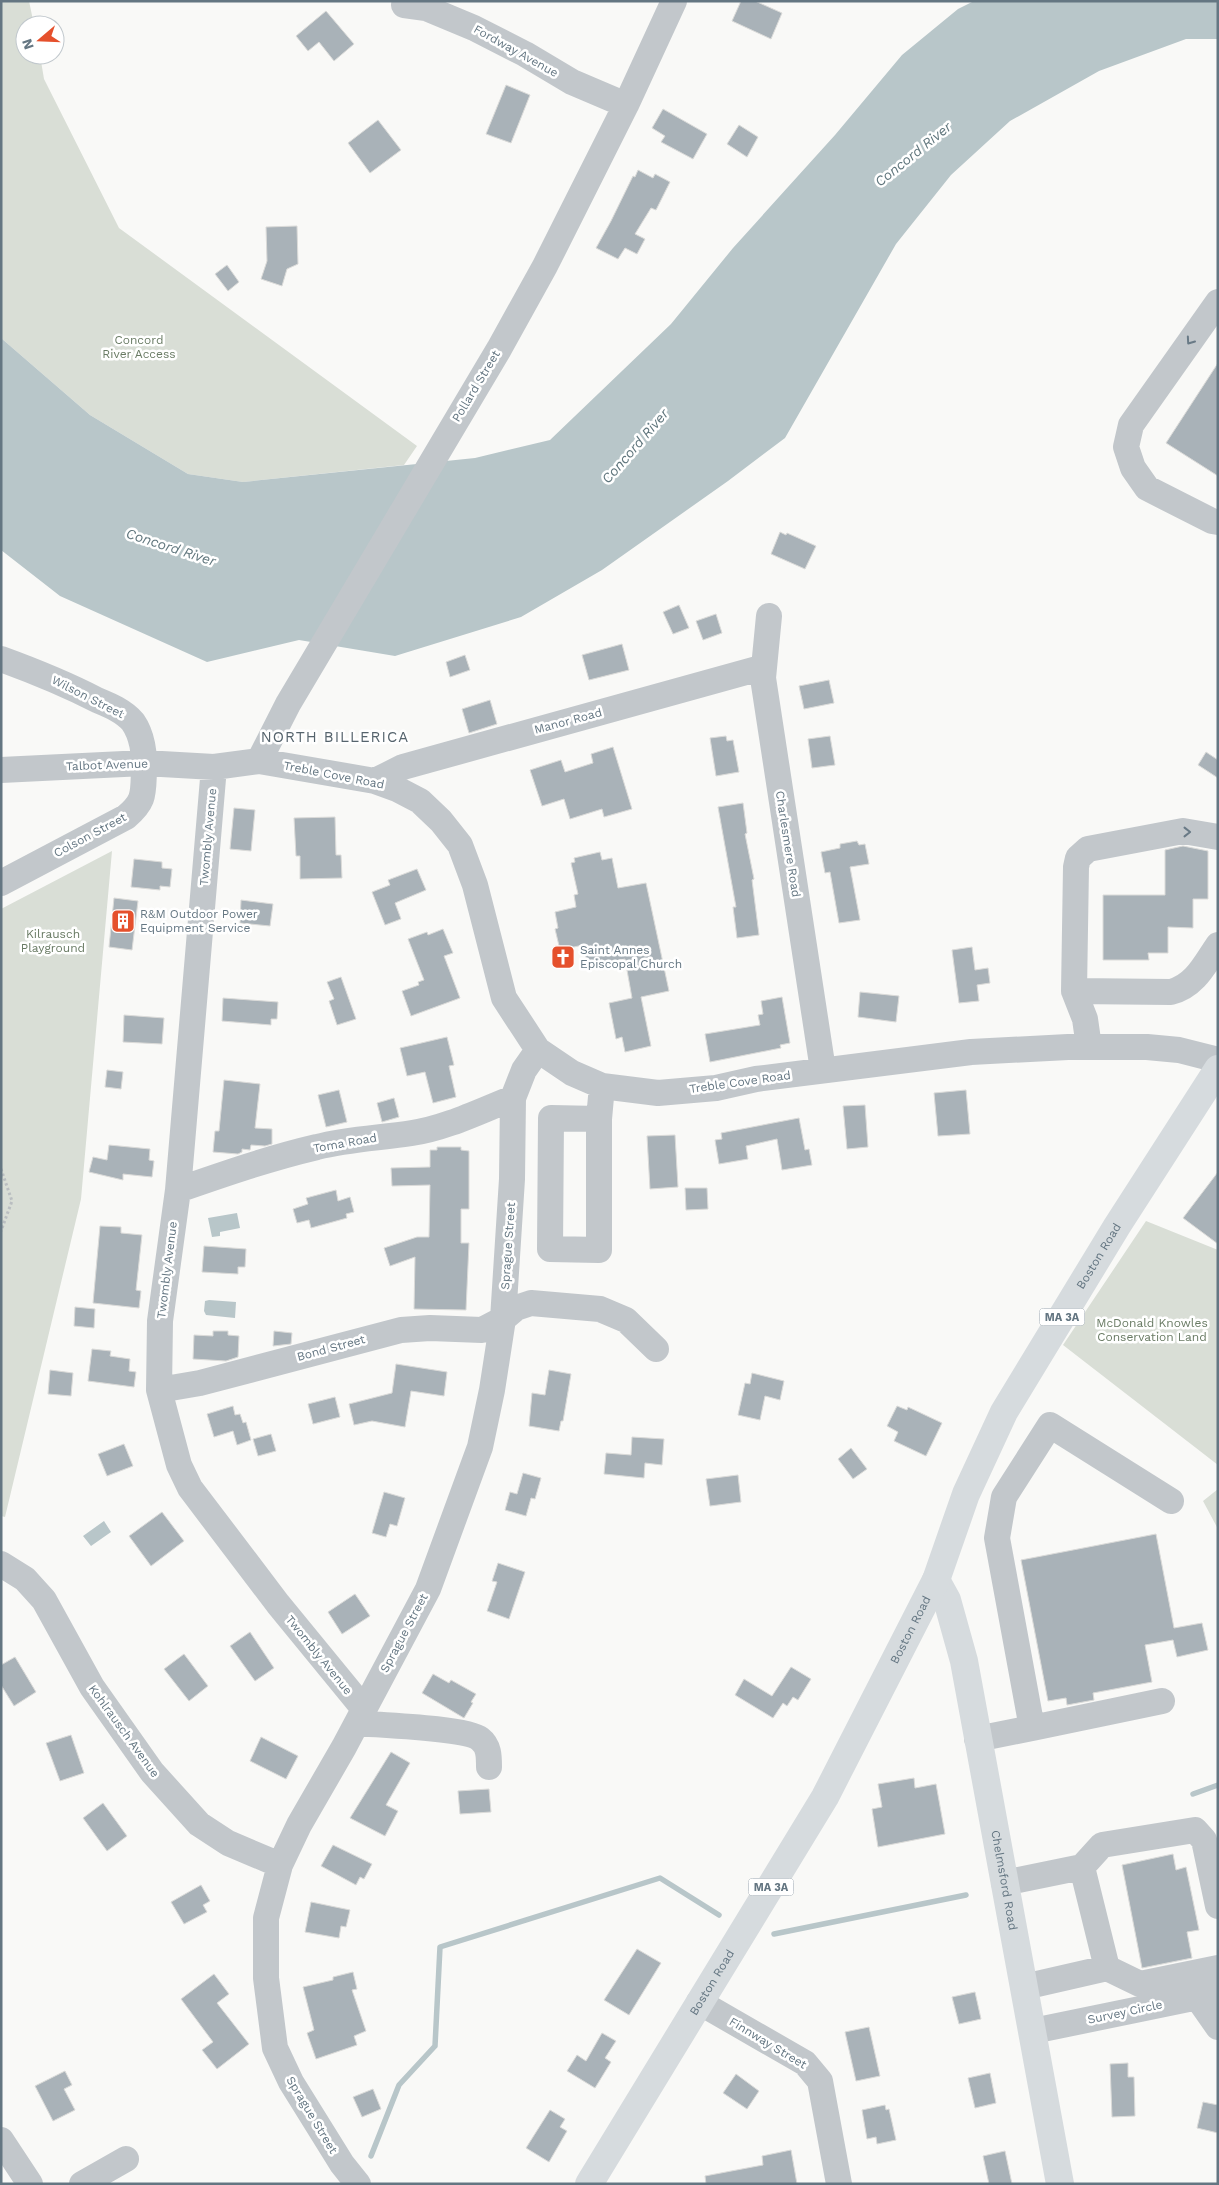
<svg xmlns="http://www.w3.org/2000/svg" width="1219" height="2185" font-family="'Work Sans',sans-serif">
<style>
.green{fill:#d9ded6}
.water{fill:#b8c6c9}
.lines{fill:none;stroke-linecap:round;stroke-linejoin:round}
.stream{stroke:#b8c6c9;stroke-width:5.5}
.building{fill:#a9b2b8;stroke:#dbdbd9}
.path{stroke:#babec1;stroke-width:3;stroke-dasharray:2.5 2.5;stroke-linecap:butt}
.minor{stroke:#c2c7cb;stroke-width:26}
.major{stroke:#d6dbde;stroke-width:28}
.oneway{stroke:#697a86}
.labels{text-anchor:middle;stroke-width:5;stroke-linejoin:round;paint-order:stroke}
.shield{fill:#fff;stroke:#929fa8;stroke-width:1}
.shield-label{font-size:11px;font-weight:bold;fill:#647682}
.street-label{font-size:12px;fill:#647682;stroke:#fff}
.park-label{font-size:12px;fill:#687a63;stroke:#fff}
.poi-label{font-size:12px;fill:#647682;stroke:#fff;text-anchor:start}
.water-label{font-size:14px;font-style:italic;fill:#5f757c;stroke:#fff}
.quarter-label{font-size:15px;letter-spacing:1px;fill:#56646d;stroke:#fff}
</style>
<rect width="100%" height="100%" fill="#f9f9f7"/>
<!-- green -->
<path class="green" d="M 1,1 L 29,1 L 34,25 L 25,25 L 25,55 L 40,55 L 44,79 L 119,228 L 417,446 L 404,465 L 243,482 L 188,474 L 90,415 L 1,338 Z
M 112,851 L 81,1199 L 5,1517 L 1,1516 L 1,909 Z
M 1146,1221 L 1218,1250 L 1218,1465 L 1063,1345 Z
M 1218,1489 L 1218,1529 L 1203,1501 Z"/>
<!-- water -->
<path class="water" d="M 974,1 L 1218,1 L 1218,39 L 1186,39 L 1099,71 L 1010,121 L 951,175 L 896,244 L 785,438 L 728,481 L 602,570 L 521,617 L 395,656 L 299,640 L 207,662 L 60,596 L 1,550 L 1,338 L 90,415 L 188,474 L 243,482 L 475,458 L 550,440 L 671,324 L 733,248 L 835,135 L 902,55 L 958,9 Z
M 237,1213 L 240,1228 L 220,1232 L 220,1236 L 212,1237 L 208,1218 Z
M 209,1300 L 236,1302 L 235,1318 L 206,1315 L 204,1311 L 205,1301 Z
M 104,1521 L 111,1532 L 91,1546 L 83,1536 Z"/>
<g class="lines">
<!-- stream -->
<path class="stream" d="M 1193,1794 L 1218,1785
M 774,1934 L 966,1895
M 371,2156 L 399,2085 L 435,2046 L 440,1947 L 660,1878 L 719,1915"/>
</g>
<!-- building -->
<path class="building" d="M 741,1 L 755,1 L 782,13 L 771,39 L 732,21 Z
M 326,11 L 354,44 L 334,61 L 319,42 L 308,51 L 296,36 Z
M 506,85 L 530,95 L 511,143 L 486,134 Z
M 663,109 L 707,134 L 693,159 L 661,142 L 665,136 L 652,128 Z
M 378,120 L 401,150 L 370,173 L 348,143 Z
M 739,125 L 758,137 L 747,157 L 727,144 Z
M 638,170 L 653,178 L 655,174 L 670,182 L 656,210 L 651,208 L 635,234 L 645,239 L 637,254 L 625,248 L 618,259 L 596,248 L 611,221 L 633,176 L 635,177 Z
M 297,226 L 298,264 L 287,269 L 282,286 L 261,279 L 267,261 L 266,227 Z
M 227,265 L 239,282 L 228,291 L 215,274 Z
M 1218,363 L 1218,476 L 1166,443 Z
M 780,532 L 786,535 L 787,533 L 816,546 L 805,569 L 771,554 Z
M 679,605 L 689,628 L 673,634 L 663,612 Z
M 716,614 L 722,633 L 703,640 L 696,621 Z
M 622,644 L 629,670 L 589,680 L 582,655 Z
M 465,655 L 470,670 L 450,677 L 446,662 Z
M 829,680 L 834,703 L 804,709 L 799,686 Z
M 490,700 L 497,724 L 469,733 L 462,709 Z
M 726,736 L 727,741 L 733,740 L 739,772 L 716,776 L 710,738 Z
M 830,736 L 835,765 L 812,768 L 808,739 Z
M 613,747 L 632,809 L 604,817 L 602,809 L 570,819 L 564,799 L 542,806 L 530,770 L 561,760 L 565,772 L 593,763 L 591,754 Z
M 1206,752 L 1218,760 L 1218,778 L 1198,765 Z
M 743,803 L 747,833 L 745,834 L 754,879 L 752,880 L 759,935 L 737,938 L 733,907 L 736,907 L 718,807 Z
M 234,808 L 255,810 L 251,851 L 230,849 Z
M 335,817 L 336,855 L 341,855 L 342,878 L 300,879 L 300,856 L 296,856 L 294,818 Z
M 857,841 L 859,845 L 865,844 L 869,864 L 850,867 L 860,920 L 839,923 L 830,872 L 825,873 L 821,852 L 840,848 L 840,844 Z
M 1183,846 L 1208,851 L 1208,899 L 1193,899 L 1193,928 L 1168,927 L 1168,953 L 1148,953 L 1149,960 L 1103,960 L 1103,895 L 1165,895 L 1165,850 Z
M 600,852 L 602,860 L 612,858 L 618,888 L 646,883 L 669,991 L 641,997 L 651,1046 L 625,1052 L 622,1037 L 616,1039 L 609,1003 L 632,998 L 625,959 L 588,966 L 583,945 L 560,950 L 555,929 L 558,928 L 555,912 L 576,907 L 574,895 L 578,894 L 571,863 L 575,862 L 574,858 Z
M 134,859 L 162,862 L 162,868 L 172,869 L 170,887 L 160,886 L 160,890 L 131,887 Z
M 417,869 L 426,890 L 395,903 L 401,919 L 385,925 L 372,892 L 390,885 L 388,880 Z
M 114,898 L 138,901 L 132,950 L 109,947 Z
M 241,900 L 273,904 L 270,926 L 240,923 Z
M 443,929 L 453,953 L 444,956 L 460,998 L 411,1016 L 402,991 L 419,985 L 418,982 L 424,980 L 408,939 L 427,932 L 428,935 Z
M 972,947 L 975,970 L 988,968 L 990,983 L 977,985 L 979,1001 L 959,1003 L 952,950 Z
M 341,977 L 356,1019 L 337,1025 L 329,1001 L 334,999 L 327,982 Z
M 860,992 L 899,996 L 896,1022 L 858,1017 Z
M 782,997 L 790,1043 L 780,1045 L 781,1048 L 710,1062 L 705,1034 L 760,1025 L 758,1015 L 763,1014 L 761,1001 Z
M 223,998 L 278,1002 L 277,1019 L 271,1019 L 271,1025 L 222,1021 Z
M 124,1015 L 164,1018 L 162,1044 L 123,1042 Z
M 447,1037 L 454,1065 L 449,1066 L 456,1097 L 433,1103 L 425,1072 L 407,1076 L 400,1048 Z
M 107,1070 L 123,1072 L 121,1089 L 105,1087 Z
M 224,1080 L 260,1084 L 255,1128 L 272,1129 L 272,1144 L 265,1146 L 251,1145 L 250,1150 L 242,1149 L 242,1152 L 238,1154 L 213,1152 L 215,1131 L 219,1131 Z
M 339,1090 L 347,1122 L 326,1127 L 318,1095 Z
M 966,1090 L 970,1134 L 938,1136 L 934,1093 Z
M 394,1098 L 399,1117 L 382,1122 L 377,1103 Z
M 865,1105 L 868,1147 L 847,1149 L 843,1106 Z
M 799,1118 L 805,1150 L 809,1149 L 812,1165 L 782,1170 L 777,1139 L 746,1146 L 748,1159 L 719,1164 L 715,1140 L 722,1139 L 721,1133 Z
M 675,1135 L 678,1187 L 650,1189 L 647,1136 Z
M 109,1145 L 150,1149 L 149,1160 L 154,1161 L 152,1177 L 123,1174 L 123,1180 L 89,1172 L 93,1157 L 107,1160 Z
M 437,1147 L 461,1147 L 461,1150 L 469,1151 L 469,1209 L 461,1209 L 461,1243 L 469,1243 L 466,1310 L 414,1309 L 415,1257 L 390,1266 L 384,1248 L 417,1237 L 429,1237 L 430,1185 L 392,1186 L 391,1168 L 430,1167 L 430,1150 L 437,1150 Z
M 1218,1172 L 1218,1244 L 1183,1218 Z
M 685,1188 L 707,1188 L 708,1209 L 686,1210 Z
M 336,1190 L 338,1201 L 350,1197 L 354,1212 L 346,1214 L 347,1218 L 311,1228 L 309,1220 L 297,1223 L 293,1209 L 308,1204 L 306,1198 Z
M 100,1226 L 121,1227 L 121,1233 L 142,1235 L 136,1290 L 141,1291 L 139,1308 L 93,1303 Z
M 204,1246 L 246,1249 L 245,1267 L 238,1267 L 238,1274 L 202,1272 Z
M 75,1307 L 95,1309 L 94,1328 L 74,1326 Z
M 213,1331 L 228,1331 L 228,1335 L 239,1336 L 238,1357 L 226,1361 L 193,1359 L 194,1335 L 213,1336 Z
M 274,1331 L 292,1333 L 291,1344 L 273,1346 Z
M 92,1349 L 111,1351 L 110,1356 L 130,1359 L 129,1371 L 136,1372 L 134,1387 L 88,1381 Z
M 396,1364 L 447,1372 L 444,1396 L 411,1391 L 405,1427 L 372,1421 L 354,1425 L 349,1404 L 392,1393 Z
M 50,1370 L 73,1373 L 71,1396 L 48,1394 Z
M 549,1370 L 571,1374 L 563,1421 L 561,1421 L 559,1431 L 529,1426 L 532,1393 L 545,1395 Z
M 752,1373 L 784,1381 L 780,1400 L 765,1396 L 760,1420 L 738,1415 L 745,1383 L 750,1384 Z
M 335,1397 L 340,1417 L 313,1424 L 308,1404 Z
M 233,1406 L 235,1415 L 240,1414 L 243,1423 L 246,1422 L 251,1440 L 237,1445 L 233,1431 L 214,1437 L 207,1414 Z
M 897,1406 L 907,1410 L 908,1407 L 942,1423 L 926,1456 L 894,1441 L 898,1432 L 887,1426 Z
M 271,1434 L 276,1451 L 258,1456 L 253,1439 Z
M 632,1437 L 664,1439 L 662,1465 L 645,1463 L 644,1478 L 604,1474 L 606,1453 L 631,1455 Z
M 124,1444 L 133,1466 L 107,1476 L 98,1454 Z
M 851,1448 L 867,1469 L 853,1479 L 838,1459 Z
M 523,1473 L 541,1478 L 535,1499 L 531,1498 L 526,1516 L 505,1510 L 510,1492 L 517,1494 Z
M 738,1475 L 741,1502 L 710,1506 L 706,1479 Z
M 384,1492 L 405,1498 L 397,1526 L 390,1524 L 386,1537 L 372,1533 Z
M 162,1512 L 184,1541 L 151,1566 L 129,1536 Z
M 1156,1534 L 1174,1628 L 1202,1623 L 1208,1650 L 1177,1657 L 1173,1640 L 1145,1645 L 1152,1682 L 1093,1693 L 1094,1700 L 1067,1705 L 1066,1698 L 1048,1701 L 1021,1560 Z
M 498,1563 L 525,1572 L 509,1619 L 487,1611 L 497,1582 L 492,1581 Z
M 355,1594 L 370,1616 L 342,1634 L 328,1612 Z
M 250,1632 L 274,1668 L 255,1681 L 230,1646 Z
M 184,1654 L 208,1686 L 189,1701 L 164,1669 Z
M 15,1657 L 36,1692 L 14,1706 L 1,1685 L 1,1665 Z
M 791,1667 L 811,1679 L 798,1700 L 793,1697 L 787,1706 L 783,1703 L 773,1718 L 735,1695 L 744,1679 L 772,1696 Z
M 433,1674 L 449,1683 L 451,1680 L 476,1694 L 471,1702 L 473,1703 L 464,1718 L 422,1693 Z
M 71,1735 L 84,1773 L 60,1781 L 46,1743 Z
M 261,1737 L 298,1756 L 286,1779 L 250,1761 Z
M 391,1752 L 410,1763 L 386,1805 L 398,1811 L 385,1836 L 350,1818 Z
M 914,1778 L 915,1788 L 936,1784 L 945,1834 L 878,1847 L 872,1809 L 882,1807 L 878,1784 Z
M 489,1789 L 491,1812 L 460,1814 L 458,1791 Z
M 103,1803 L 127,1836 L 107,1851 L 83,1818 Z
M 333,1845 L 372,1864 L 364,1879 L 360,1877 L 356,1885 L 321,1866 Z
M 1173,1854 L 1176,1870 L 1186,1867 L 1199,1930 L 1187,1932 L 1192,1958 L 1142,1968 L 1122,1865 Z
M 201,1885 L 210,1901 L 203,1905 L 207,1912 L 184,1924 L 171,1902 Z
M 311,1902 L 350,1910 L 346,1927 L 341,1926 L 339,1938 L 305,1932 Z
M 637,1949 L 661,1963 L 629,2015 L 604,2000 Z
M 353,1972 L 357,1989 L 352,1990 L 366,2031 L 354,2036 L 357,2045 L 316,2059 L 307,2033 L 314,2030 L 303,1987 L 333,1980 L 333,1977 Z
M 214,1974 L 229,1994 L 217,2003 L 249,2044 L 217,2069 L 202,2050 L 213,2042 L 181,1999 Z
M 975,1992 L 981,2019 L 959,2024 L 952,1997 Z
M 869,2027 L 880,2076 L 856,2081 L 845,2032 Z
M 602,2033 L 616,2041 L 605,2058 L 611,2062 L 595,2088 L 567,2071 L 577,2055 L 586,2061 Z
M 1128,2063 L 1128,2077 L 1134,2077 L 1135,2116 L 1112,2117 L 1110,2064 Z
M 65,2071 L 72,2085 L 64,2089 L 75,2110 L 53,2121 L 35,2086 Z
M 990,2073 L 996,2103 L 975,2108 L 968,2078 Z
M 736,2074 L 759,2091 L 747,2109 L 723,2093 Z
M 373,2089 L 381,2109 L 362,2117 L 353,2097 Z
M 1203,2102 L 1218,2105 L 1218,2133 L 1197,2128 Z
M 885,2105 L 886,2110 L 889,2109 L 896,2140 L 877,2144 L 876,2137 L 867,2139 L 862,2110 Z
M 550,2110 L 565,2119 L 560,2127 L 567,2131 L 549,2162 L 526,2148 Z
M 791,2150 L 797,2184 L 706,2184 L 705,2176 L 763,2165 L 762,2156 Z
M 1005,2151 L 1012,2184 L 989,2184 L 983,2156 Z"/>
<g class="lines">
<!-- path -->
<path class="path" d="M 1,1169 L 12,1201 L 1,1231"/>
<!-- minor -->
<path class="minor" d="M 404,5 L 426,8 L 474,28 L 525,54 L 572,82 L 626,105
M 1218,302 L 1131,425 L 1126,447 L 1133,468 L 1147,488 L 1212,521 L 1218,522
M 769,616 L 763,678 L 823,1070
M 1,659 C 34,671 66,684 97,700 C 109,705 124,711 133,722 C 142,735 145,754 144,770 C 143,794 145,801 126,817 L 1,883
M 259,761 L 288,704 L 499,349 L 545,266 L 626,105 L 674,1
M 214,767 L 178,1190 L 160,1321 L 159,1390 L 179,1465 L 190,1488 L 278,1604 L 364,1709
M 1,770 L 144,763 L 214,767 L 259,761 L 375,781 L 397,789 L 420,801 L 441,821 L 460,845 L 475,885 L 504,998 L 538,1050 L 572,1073 L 602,1086 L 658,1093 L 716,1088 L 756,1079 L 971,1052 L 1068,1047 L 1147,1047 L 1179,1050 L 1218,1060
M 375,781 L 403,767 L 764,667
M 1074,991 L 1171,992 C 1195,986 1205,964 1218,945
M 1089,1047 L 1085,1019 L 1074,991 L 1076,867 L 1078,858 L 1088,849 L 1183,831 L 1218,837
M 599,1119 L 599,1250 L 550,1249 L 551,1118 L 599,1119 L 602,1086
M 178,1190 C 224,1174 270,1158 317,1147 C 348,1139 380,1138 412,1133 C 446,1128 480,1111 513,1098
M 159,1390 L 200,1383 L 401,1330 L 430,1328 L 482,1330 L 503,1319 L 516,1308 L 531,1303 L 600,1309 L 626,1320 L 656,1349
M 1,1564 L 25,1579 L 44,1600 L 92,1687 L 152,1772 L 199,1824 L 228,1843 L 280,1865
M 357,1723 C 379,1725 466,1728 480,1739 C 489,1746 489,1756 489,1767
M 1032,1728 L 1162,1701
M 977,1739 L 1032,1728 L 997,1538 L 1004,1497 L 1050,1425 L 1171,1501
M 1082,1867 L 1107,1968
M 1004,1883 L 1082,1867 L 1102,1845 L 1195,1830 L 1204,1840 L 1218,1906
M 1024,1987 L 1107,1968 L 1140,1984 L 1218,1968
M 1197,1997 L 1218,2027
M 699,2002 L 805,2063 L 820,2081 L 839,2184
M 1033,2031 L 1218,1993
M 1,2140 L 30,2184
M 82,2184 L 126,2159
M 358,2184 L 342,2164 L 291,2082 L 275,2048 L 266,1978 L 266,1918 L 280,1865 L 299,1825 L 344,1747 L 428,1589 L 480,1447 L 492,1390 L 503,1319 L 512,1179 L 513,1098 L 524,1070 L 538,1050"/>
<!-- major -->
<g class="major">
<path id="s1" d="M 936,1580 L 947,1600 L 964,1661 L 1060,2184"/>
<path id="s2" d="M 589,2184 L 825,1797 L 936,1580 L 966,1494 L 1004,1412 L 1117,1226 L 1218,1069"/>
</g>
</g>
<!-- one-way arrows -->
<defs><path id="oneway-chevron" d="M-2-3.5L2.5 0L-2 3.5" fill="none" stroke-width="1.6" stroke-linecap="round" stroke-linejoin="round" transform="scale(1.25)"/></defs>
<g class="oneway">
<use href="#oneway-chevron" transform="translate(1190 341) rotate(125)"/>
<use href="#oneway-chevron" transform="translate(1187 832)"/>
</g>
<!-- icons -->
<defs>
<g id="building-square" transform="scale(1.25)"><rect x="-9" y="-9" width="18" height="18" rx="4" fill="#e5502c" stroke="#fff"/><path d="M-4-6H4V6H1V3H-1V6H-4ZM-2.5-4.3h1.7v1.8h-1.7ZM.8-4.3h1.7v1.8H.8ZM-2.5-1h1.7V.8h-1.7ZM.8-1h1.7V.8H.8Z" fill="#fff"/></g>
<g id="church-square" transform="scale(1.25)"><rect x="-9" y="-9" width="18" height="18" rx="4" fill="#e5502c" stroke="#fff"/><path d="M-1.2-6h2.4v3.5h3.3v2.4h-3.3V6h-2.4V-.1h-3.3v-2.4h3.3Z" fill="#fff"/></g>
</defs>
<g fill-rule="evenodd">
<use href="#building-square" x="123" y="921"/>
<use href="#church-square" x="563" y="957"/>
</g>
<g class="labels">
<!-- shield labels -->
<g class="shield">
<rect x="1039.5" y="1308.5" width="45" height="17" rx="4"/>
<rect x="748.5" y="1878.5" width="45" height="17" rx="4"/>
</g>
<g class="shield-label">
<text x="1062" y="1321">MA 3A</text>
<text x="771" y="1891">MA 3A</text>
</g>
<!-- street labels -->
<g class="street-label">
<text transform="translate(516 51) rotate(29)" y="4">Fordway Avenue</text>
<text transform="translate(476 386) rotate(-59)" y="4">Pollard Street</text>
<text transform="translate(88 697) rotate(27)" y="4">Wilson Street</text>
<text transform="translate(568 721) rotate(-15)" y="4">Manor Road</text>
<text transform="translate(107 765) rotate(-2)" y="4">Talbot Avenue</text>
<text transform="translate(334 775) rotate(11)" y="4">Treble Cove Road</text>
<text transform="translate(90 835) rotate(-28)" y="4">Colson Street</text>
<text transform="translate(208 837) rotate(-85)" y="4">Twombly Avenue</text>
<text transform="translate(788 844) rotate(81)" y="4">Charlesmere Road</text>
<text transform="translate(740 1082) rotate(-8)" y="4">Treble Cove Road</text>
<text transform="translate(345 1143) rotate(-10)" y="4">Toma Road</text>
<text transform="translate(508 1246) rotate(-86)" y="4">Sprague Street</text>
<text dy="4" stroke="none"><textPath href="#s2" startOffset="1061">Boston Road</textPath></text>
<text transform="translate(167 1270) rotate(-83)" y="4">Twombly Avenue</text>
<text transform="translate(331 1348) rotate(-15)" y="4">Bond Street</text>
<text dy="4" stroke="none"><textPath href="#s2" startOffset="641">Boston Road</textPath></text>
<text transform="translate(404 1633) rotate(-62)" y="4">Sprague Street</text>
<text transform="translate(319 1655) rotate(51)" y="4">Twombly Avenue</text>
<text transform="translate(124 1731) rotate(54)" y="4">Kohlrausch Avenue</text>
<text dy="4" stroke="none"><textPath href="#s1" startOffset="309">Chelmsford Road</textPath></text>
<text dy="4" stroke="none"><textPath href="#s2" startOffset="236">Boston Road</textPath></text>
<text transform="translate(1125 2012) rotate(-12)" y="4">Survey Circle</text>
<text transform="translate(768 2043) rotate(31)" y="4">Finnway Street</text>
<text transform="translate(312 2115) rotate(59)" y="4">Sprague Street</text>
</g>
<!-- park labels -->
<g class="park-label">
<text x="139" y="344">Concord<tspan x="139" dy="14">River Access</tspan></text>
<text x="53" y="938">Kilrausch<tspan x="53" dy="14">Playground</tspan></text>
<text x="1152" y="1327">McDonald Knowles<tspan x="1152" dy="14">Conservation Land</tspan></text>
</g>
<!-- poi labels -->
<g class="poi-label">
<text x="140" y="918">R&amp;M Outdoor Power<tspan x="140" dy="14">Equipment Service</tspan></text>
<text x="580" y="954">Saint Annes<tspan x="580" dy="14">Episcopal Church</tspan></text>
</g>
<!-- water labels -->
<g class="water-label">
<text transform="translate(913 154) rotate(-39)" y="5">Concord River</text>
<text transform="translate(635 446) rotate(-49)" y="5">Concord River</text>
<text transform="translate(171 547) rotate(18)" y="5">Concord River</text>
</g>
<!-- quarter labels -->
<g class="quarter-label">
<text x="335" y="742">NORTH BILLERICA</text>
</g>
</g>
<!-- border -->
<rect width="1219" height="2185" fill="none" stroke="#647682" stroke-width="5"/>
<!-- north arrow -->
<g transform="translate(40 40) rotate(251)"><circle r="24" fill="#ffffff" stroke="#c1c8cd"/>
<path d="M0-4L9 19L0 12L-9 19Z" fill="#e5502c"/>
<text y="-8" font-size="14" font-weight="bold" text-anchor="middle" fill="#647682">N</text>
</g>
</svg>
